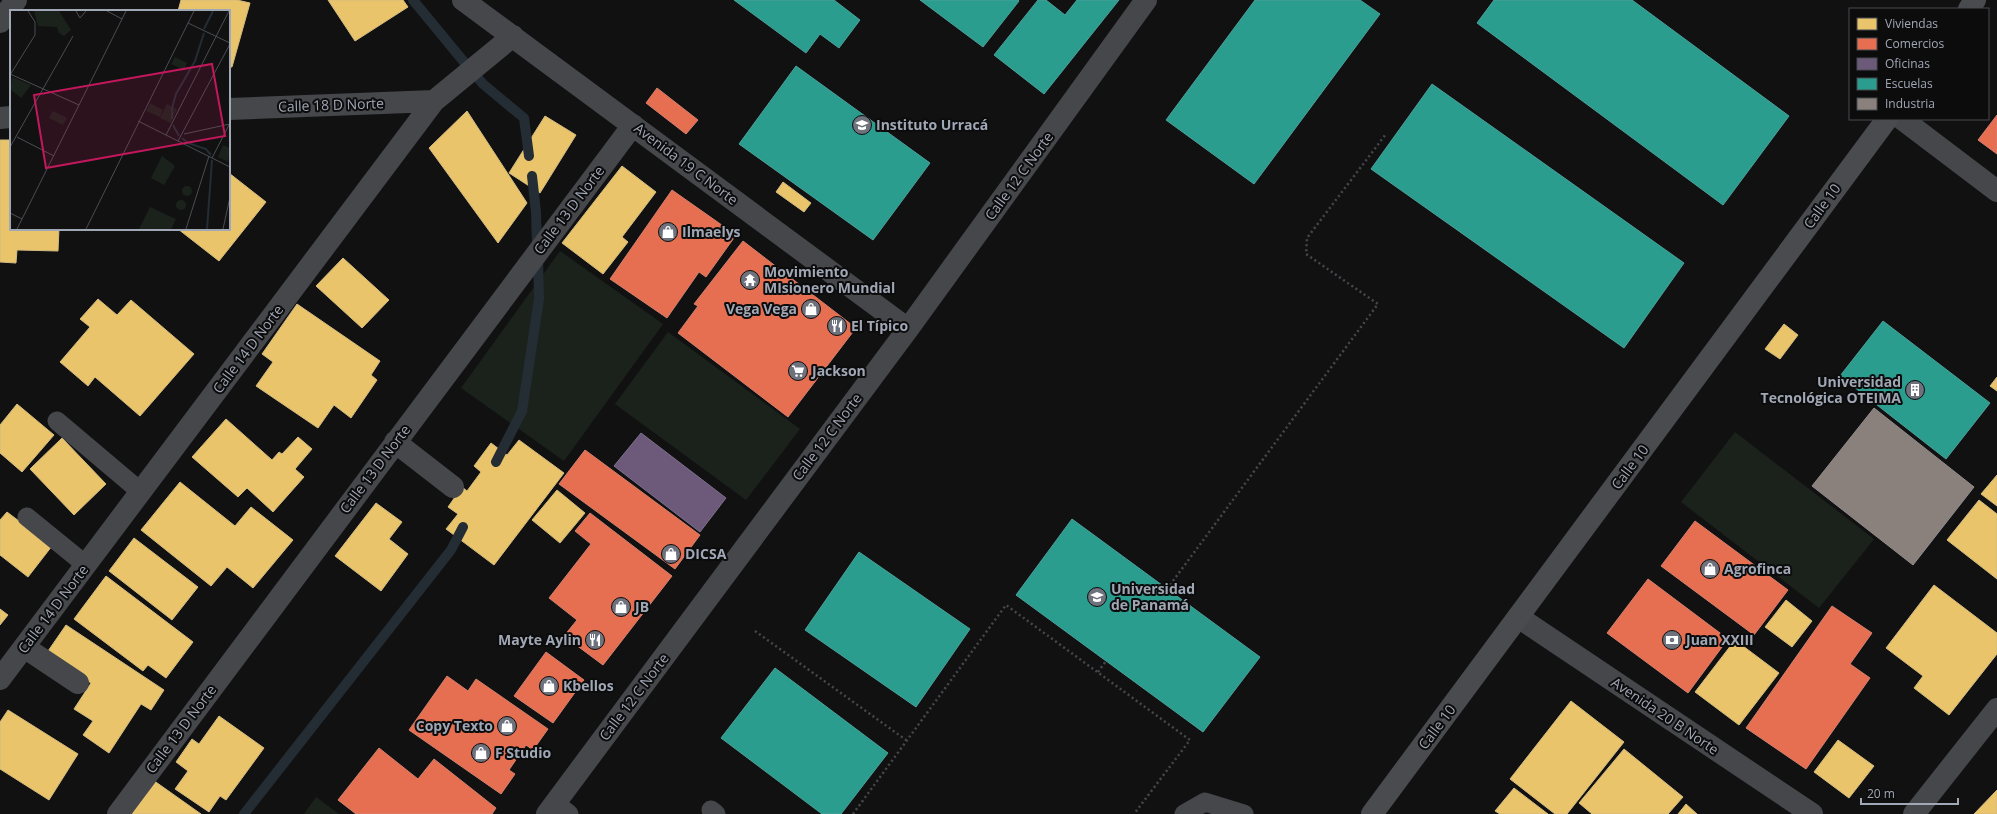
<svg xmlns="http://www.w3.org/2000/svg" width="1997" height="814" font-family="'Open Sans',sans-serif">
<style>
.green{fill:#1b221c}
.homes{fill:#e9c46a;stroke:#d3bb80}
.shops{fill:#e76f51;stroke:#d2806f}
.offices{fill:#6d597a;stroke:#7c708c}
.schools{fill:#2a9d8f;stroke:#4da09a}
.industry{fill:#8a817c;stroke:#918c8d}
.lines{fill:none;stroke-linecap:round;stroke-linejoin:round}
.stream{stroke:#242d34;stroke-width:10}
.path{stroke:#46484c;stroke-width:2.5;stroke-dasharray:2 3;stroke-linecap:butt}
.lane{stroke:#45474b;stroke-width:19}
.street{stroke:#45474b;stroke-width:22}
.secondary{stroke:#494b4f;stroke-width:22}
.labels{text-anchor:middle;stroke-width:4;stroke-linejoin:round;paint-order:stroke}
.street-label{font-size:14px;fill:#a0a7b5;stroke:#0c0c0d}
.poi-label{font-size:14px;font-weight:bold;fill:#a0a7b5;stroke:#0c0c0d;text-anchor:start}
.inset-river{fill:none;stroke:#242d34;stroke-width:2}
.inset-road{fill:none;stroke:#4a4d53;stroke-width:1}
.view{fill:#c2185b;fill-opacity:0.15;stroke:#c2185b;stroke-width:2}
.inset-edge{fill:none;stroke:#a0a7b5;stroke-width:2}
</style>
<rect width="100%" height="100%" fill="#111112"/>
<!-- green -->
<path class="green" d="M 560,251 L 663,324 L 564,461 L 461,388 Z
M 668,332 L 800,429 L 746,500 L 615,404 Z
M 1735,432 L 1874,539 L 1819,608 L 1681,502 Z
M 316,797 L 339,814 L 304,814 Z"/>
<!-- homes -->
<path class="homes" d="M 181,0 L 237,0 L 250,3 L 232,67 L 229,67 L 229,11 L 178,11 Z
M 328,0 L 403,0 L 408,7 L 355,41 Z
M 467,111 L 527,203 L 498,243 L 429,148 Z
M 545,116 L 576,135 L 540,193 L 509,173 Z
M 0,140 L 11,140 L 11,229 L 59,229 L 58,251 L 17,250 L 16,263 L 0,262 Z
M 622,166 L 656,192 L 622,237 L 628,242 L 603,274 L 562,243 Z
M 229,173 L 266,202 L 219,261 L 178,229 L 229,229 Z
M 783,182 L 811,203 L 804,212 L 776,192 Z
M 343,258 L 389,300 L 362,328 L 316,286 Z
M 98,299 L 117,315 L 131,300 L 194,354 L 140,416 L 95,377 L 88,386 L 60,362 L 90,327 L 80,319 Z
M 297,304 L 380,361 L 371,375 L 377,380 L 351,418 L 334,405 L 318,428 L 256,386 L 273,362 L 262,354 Z
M 1784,324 L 1798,335 L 1780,359 L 1765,349 Z
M 1997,377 L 1997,391 L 1990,386 Z
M 17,404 L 54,435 L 22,472 L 0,453 L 0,425 Z
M 226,419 L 272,460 L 279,452 L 282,454 L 298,437 L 312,449 L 295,469 L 304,477 L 273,512 L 247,488 L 238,497 L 192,457 Z
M 62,438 L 106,484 L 74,515 L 30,469 Z
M 519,440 L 564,473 L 494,565 L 446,529 L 458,514 L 448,507 L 462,487 L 467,491 L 481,472 L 474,466 L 491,443 L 507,455 Z
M 1997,475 L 1997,506 L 1981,494 Z
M 180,482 L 235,526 L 251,507 L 293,540 L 253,588 L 227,567 L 211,586 L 141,530 Z
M 557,490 L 585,513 L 560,543 L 532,520 Z
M 1979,500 L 1997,514 L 1997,579 L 1947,540 Z
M 376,503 L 402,522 L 389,539 L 408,554 L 381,591 L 335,556 Z
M 7,512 L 52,546 L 28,577 L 0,555 L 0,520 Z
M 134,538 L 198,587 L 172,620 L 109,571 Z
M 106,576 L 193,642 L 166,678 L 148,665 L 143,671 L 74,619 Z
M 1934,585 L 1997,633 L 1997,654 L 1949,715 L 1914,688 L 1923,676 L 1886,648 Z
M 1786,600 L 1812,621 L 1792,647 L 1765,627 Z
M 0,609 L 8,615 L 0,625 Z
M 66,625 L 164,690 L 151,710 L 141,704 L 109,753 L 83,735 L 93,721 L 74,709 L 91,683 L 46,654 Z
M 1735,640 L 1779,673 L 1739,725 L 1695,692 Z
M 1571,701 L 1624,742 L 1567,814 L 1555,814 L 1510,779 Z
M 8,710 L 78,754 L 49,800 L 0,769 L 0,722 Z
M 219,716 L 264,748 L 226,800 L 220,796 L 209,812 L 175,789 L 188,771 L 176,762 L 192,739 L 199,744 Z
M 1838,740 L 1874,766 L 1849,798 L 1814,772 Z
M 1624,749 L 1683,797 L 1668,814 L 1592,814 L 1579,803 Z
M 153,780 L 201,814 L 129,814 Z
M 1514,788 L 1548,814 L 1500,814 L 1495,811 Z
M 1997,790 L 1997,814 L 1974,814 Z
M 1686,804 L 1697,814 L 1678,814 Z"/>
<!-- shops -->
<path class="shops" d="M 657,88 L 698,120 L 686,134 L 646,103 Z
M 1997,115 L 1997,154 L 1978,140 Z
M 672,190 L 736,235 L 706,277 L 699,272 L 667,318 L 610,279 Z
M 743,241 L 856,328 L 788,417 L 678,333 L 698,306 L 694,304 Z
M 585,450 L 700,535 L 675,569 L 559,484 Z
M 590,513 L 672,576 L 603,665 L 564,636 L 577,620 L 549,598 L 591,544 L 575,531 Z
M 1695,521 L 1788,590 L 1754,635 L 1661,566 Z
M 1648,579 L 1728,639 L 1688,693 L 1607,633 Z
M 1832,606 L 1872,633 L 1850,664 L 1870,678 L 1806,769 L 1746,728 Z
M 546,652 L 584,680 L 553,723 L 514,696 Z
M 447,676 L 468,691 L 476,679 L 548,729 L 533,750 L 526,745 L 509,770 L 515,774 L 501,794 L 409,730 Z
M 379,748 L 418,779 L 434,759 L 496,808 L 492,814 L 356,814 L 338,800 Z"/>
<!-- offices -->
<path class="offices" d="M 641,433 L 726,498 L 700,532 L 614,466 Z"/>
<!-- schools -->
<path class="schools" d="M 734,0 L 834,0 L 860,20 L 839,48 L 820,34 L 806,53 Z
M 920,0 L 1018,0 L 1019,1 L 983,47 Z
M 1038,0 L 1046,0 L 1065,15 L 1077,0 L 1119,0 L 1044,94 L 994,55 Z
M 1255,0 L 1360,0 L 1380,14 L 1254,184 L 1166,120 Z
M 1494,0 L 1632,0 L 1789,116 L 1723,205 L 1477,23 Z
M 796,66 L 930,163 L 873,240 L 739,144 Z
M 1432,84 L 1684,263 L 1624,348 L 1371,169 Z
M 1883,321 L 1990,403 L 1946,459 L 1840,376 Z
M 1072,519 L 1260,657 L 1203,732 L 1016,595 Z
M 859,552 L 970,629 L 916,707 L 805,630 Z
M 775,668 L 888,753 L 841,814 L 822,814 L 721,738 Z"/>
<!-- industry -->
<path class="industry" d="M 1874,408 L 1974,487 L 1913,565 L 1812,486 Z"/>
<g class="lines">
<!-- stream -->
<path class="stream" d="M 413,0 L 469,68
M 473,72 L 483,84 L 524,118 L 529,156
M 532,176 L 536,212 L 537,248
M 496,462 L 522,411 L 539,299 L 538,258
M 244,814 L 451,550 L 463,527"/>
<!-- path -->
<path class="path" d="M 1167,589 L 1378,304 L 1306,254 L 1307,238 L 1386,134
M 755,631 L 906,740
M 1098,672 L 1106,661
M 853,814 L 1006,605 L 1190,740 L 1134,814"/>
<!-- lane -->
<path class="lane" d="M 57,421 L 141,492
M 27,517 L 86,565
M 555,803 L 569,814
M 711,810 L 716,814
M 1184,814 L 1205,802 L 1244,814"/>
<!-- street -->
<path class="street" d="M 463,0 L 908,329
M 0,22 L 16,0
M 229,109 L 434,101
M 0,118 L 11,117
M 1902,119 L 1997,191
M 395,442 L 453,487
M 1518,617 L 1812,814
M 24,647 L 78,683
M 0,679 L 434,101 L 513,36
M 118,814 L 633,125
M 547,814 L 908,329 L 1146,0
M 1914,814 L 1997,709"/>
<!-- secondary -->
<path class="secondary" d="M 1969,9 L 1975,0
M 1372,814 L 1887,119"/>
</g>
<!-- icons -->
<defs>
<g id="school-disc" transform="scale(1)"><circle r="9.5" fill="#6e727c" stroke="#0c0c0d"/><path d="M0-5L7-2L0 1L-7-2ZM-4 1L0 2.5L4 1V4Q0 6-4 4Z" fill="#fff"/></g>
<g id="shop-disc" transform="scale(1)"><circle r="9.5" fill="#6e727c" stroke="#0c0c0d"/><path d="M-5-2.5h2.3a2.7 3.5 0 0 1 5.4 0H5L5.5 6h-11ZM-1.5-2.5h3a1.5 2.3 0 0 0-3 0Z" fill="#fff"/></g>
<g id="temple-disc" transform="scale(1)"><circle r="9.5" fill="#6e727c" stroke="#0c0c0d"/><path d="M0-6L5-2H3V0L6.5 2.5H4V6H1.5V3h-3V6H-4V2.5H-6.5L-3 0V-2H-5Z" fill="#fff"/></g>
<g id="restaurant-disc" transform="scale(1)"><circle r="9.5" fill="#6e727c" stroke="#0c0c0d"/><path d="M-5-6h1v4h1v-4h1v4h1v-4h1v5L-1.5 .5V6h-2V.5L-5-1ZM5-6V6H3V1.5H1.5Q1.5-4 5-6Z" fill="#fff"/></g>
<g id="supermarket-disc" transform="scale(1)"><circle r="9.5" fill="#6e727c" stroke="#0c0c0d"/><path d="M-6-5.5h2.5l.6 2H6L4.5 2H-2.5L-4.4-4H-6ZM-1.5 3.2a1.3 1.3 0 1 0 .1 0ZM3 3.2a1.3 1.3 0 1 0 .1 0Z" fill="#fff"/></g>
<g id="building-disc" transform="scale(1)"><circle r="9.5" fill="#6e727c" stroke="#0c0c0d"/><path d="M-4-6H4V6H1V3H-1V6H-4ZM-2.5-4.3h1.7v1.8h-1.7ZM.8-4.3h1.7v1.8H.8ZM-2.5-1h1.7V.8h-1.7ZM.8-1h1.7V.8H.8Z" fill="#fff"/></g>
<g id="university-disc" transform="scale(1)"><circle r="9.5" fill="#6e727c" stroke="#0c0c0d"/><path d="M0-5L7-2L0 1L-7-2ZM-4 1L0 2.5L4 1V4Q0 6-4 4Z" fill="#fff"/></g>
<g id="bank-disc" transform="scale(1)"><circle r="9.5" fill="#6e727c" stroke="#0c0c0d"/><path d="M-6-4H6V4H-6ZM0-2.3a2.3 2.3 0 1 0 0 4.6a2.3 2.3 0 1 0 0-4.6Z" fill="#fff"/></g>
</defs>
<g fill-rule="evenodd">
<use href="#school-disc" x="862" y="125"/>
<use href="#shop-disc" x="668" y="232"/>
<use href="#temple-disc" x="750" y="280"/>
<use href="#shop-disc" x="811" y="309"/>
<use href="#restaurant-disc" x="837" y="326"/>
<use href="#supermarket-disc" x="798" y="371"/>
<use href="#building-disc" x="1915" y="390"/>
<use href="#shop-disc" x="671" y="554"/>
<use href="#shop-disc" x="1710" y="569"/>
<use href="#university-disc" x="1097" y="597"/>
<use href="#shop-disc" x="621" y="607"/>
<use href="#restaurant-disc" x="595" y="640"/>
<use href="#bank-disc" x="1672" y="640"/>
<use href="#shop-disc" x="549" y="686"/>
<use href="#shop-disc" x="507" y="726"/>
<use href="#shop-disc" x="481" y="753"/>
</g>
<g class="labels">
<!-- street labels -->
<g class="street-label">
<text transform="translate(331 105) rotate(-2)" y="5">Calle 18 D Norte</text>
<text transform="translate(686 164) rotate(37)" y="5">Avenida 19 C Norte</text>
<text transform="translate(1019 176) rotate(-54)" y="5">Calle 12 C Norte</text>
<text transform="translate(1822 206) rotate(-54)" y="5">Calle 10</text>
<text transform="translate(569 210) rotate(-53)" y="5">Calle 13 D Norte</text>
<text transform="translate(248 349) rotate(-53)" y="5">Calle 14 D Norte</text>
<text transform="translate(827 437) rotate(-53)" y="5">Calle 12 C Norte</text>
<text transform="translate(1630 467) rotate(-53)" y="5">Calle 10</text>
<text transform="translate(375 469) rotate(-53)" y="5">Calle 13 D Norte</text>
<text transform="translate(53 609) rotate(-53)" y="5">Calle 14 D Norte</text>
<text transform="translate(634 697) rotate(-53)" y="5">Calle 12 C Norte</text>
<text transform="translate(1665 716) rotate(34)" y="5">Avenida 20 B Norte</text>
<text transform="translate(1437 727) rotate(-53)" y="5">Calle 10</text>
<text transform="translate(181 729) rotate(-53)" y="5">Calle 13 D Norte</text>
</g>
<!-- poi labels -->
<g class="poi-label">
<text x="876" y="130">Instituto Urracá</text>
<text x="682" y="237">Ilmaelys</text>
<text x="764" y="277">Movimiento<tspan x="764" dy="16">MIsionero Mundial</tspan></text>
<text x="797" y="314" text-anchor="end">Vega Vega</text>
<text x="851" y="331">El Típico</text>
<text x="812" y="376">Jackson</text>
<text x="1901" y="387" text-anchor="end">Universidad<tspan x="1901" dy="16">Tecnológica OTEIMA</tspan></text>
<text x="685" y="559">DICSA</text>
<text x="1724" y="574">Agrofinca</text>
<text x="1111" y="594">Universidad<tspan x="1111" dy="16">de Panamá</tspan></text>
<text x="635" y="612">JB</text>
<text x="581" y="645" text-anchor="end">Mayte Aylin</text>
<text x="1686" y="645">Juan XXIII</text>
<text x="563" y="691">Kbellos</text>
<text x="493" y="731" text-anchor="end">Copy Texto</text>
<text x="495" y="758">F Studio</text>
</g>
</g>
<!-- overview -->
<g transform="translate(10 10)">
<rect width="220" height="220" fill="#111112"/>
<path d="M 24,1 L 49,1 L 61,20 L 54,26 L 49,23 L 47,17 L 28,16 ZM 165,47 L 177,53 L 174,60 L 161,54 ZM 2,67 L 21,75 L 11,88 L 0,79 ZM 140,93 L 153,100 L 150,107 L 136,101 ZM 157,94 L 167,99 L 161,113 L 150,108 ZM 43,101 L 57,108 L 53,115 L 39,108 ZM 213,135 L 220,138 L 218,152 L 208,147 ZM 152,146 L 165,156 L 154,175 L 141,168 ZM172 181a5 5 0 1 1 10 0a5 5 0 1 1-10 0ZM166 195a5 5 0 1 1 10 0a5 5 0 1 1-10 0ZM 140,197 L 166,209 L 161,219 L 129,219 Z" fill="#1b221c"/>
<path class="inset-river" d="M 194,19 L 203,1M 162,109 L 162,98 L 166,84 L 185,51 L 194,23M 163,115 L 169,126M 172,128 L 178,133 L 196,139 L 201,145M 197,219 L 202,150"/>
<path class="inset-road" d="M 66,1 L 70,8 L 76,1M 97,1 L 112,9M 178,13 L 220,33M 0,64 L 69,95M 0,65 L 25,25 L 25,12 L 18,1M 128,111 L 220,157M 174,124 L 220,114M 156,125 L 219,1M 7,127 L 44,146M 168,131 L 220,34M 0,137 L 63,26M 202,148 L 220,113M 0,203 L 12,209M 7,219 L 116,1M 76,219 L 184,1M 176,219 L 199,146M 213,219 L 220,187"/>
<path class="view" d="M 202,54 L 215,126 L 36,158 L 24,85 Z"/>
<rect width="220" height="220" class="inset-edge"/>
</g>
<!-- legend -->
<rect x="1849" y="8" width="140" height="112" fill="#0c0c0d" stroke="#474a50"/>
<rect x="1857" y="18" width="20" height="12" fill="#e9c46a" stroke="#474a50"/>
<text x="1885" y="28" font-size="12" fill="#a0a7b5">Viviendas</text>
<rect x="1857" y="38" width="20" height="12" fill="#e76f51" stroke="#474a50"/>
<text x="1885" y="48" font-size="12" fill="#a0a7b5">Comercios</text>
<rect x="1857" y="58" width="20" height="12" fill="#6d597a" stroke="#474a50"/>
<text x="1885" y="68" font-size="12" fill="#a0a7b5">Oficinas</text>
<rect x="1857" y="78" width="20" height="12" fill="#2a9d8f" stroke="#474a50"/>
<text x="1885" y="88" font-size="12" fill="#a0a7b5">Escuelas</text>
<rect x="1857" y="98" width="20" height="12" fill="#8a817c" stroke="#474a50"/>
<text x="1885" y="108" font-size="12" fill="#a0a7b5">Industria</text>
<!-- scale -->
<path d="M1861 798v6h97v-6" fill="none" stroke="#a0a7b5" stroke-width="2"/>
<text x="1867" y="798" font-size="12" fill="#a0a7b5" stroke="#0c0c0d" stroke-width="3" paint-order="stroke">20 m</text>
</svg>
